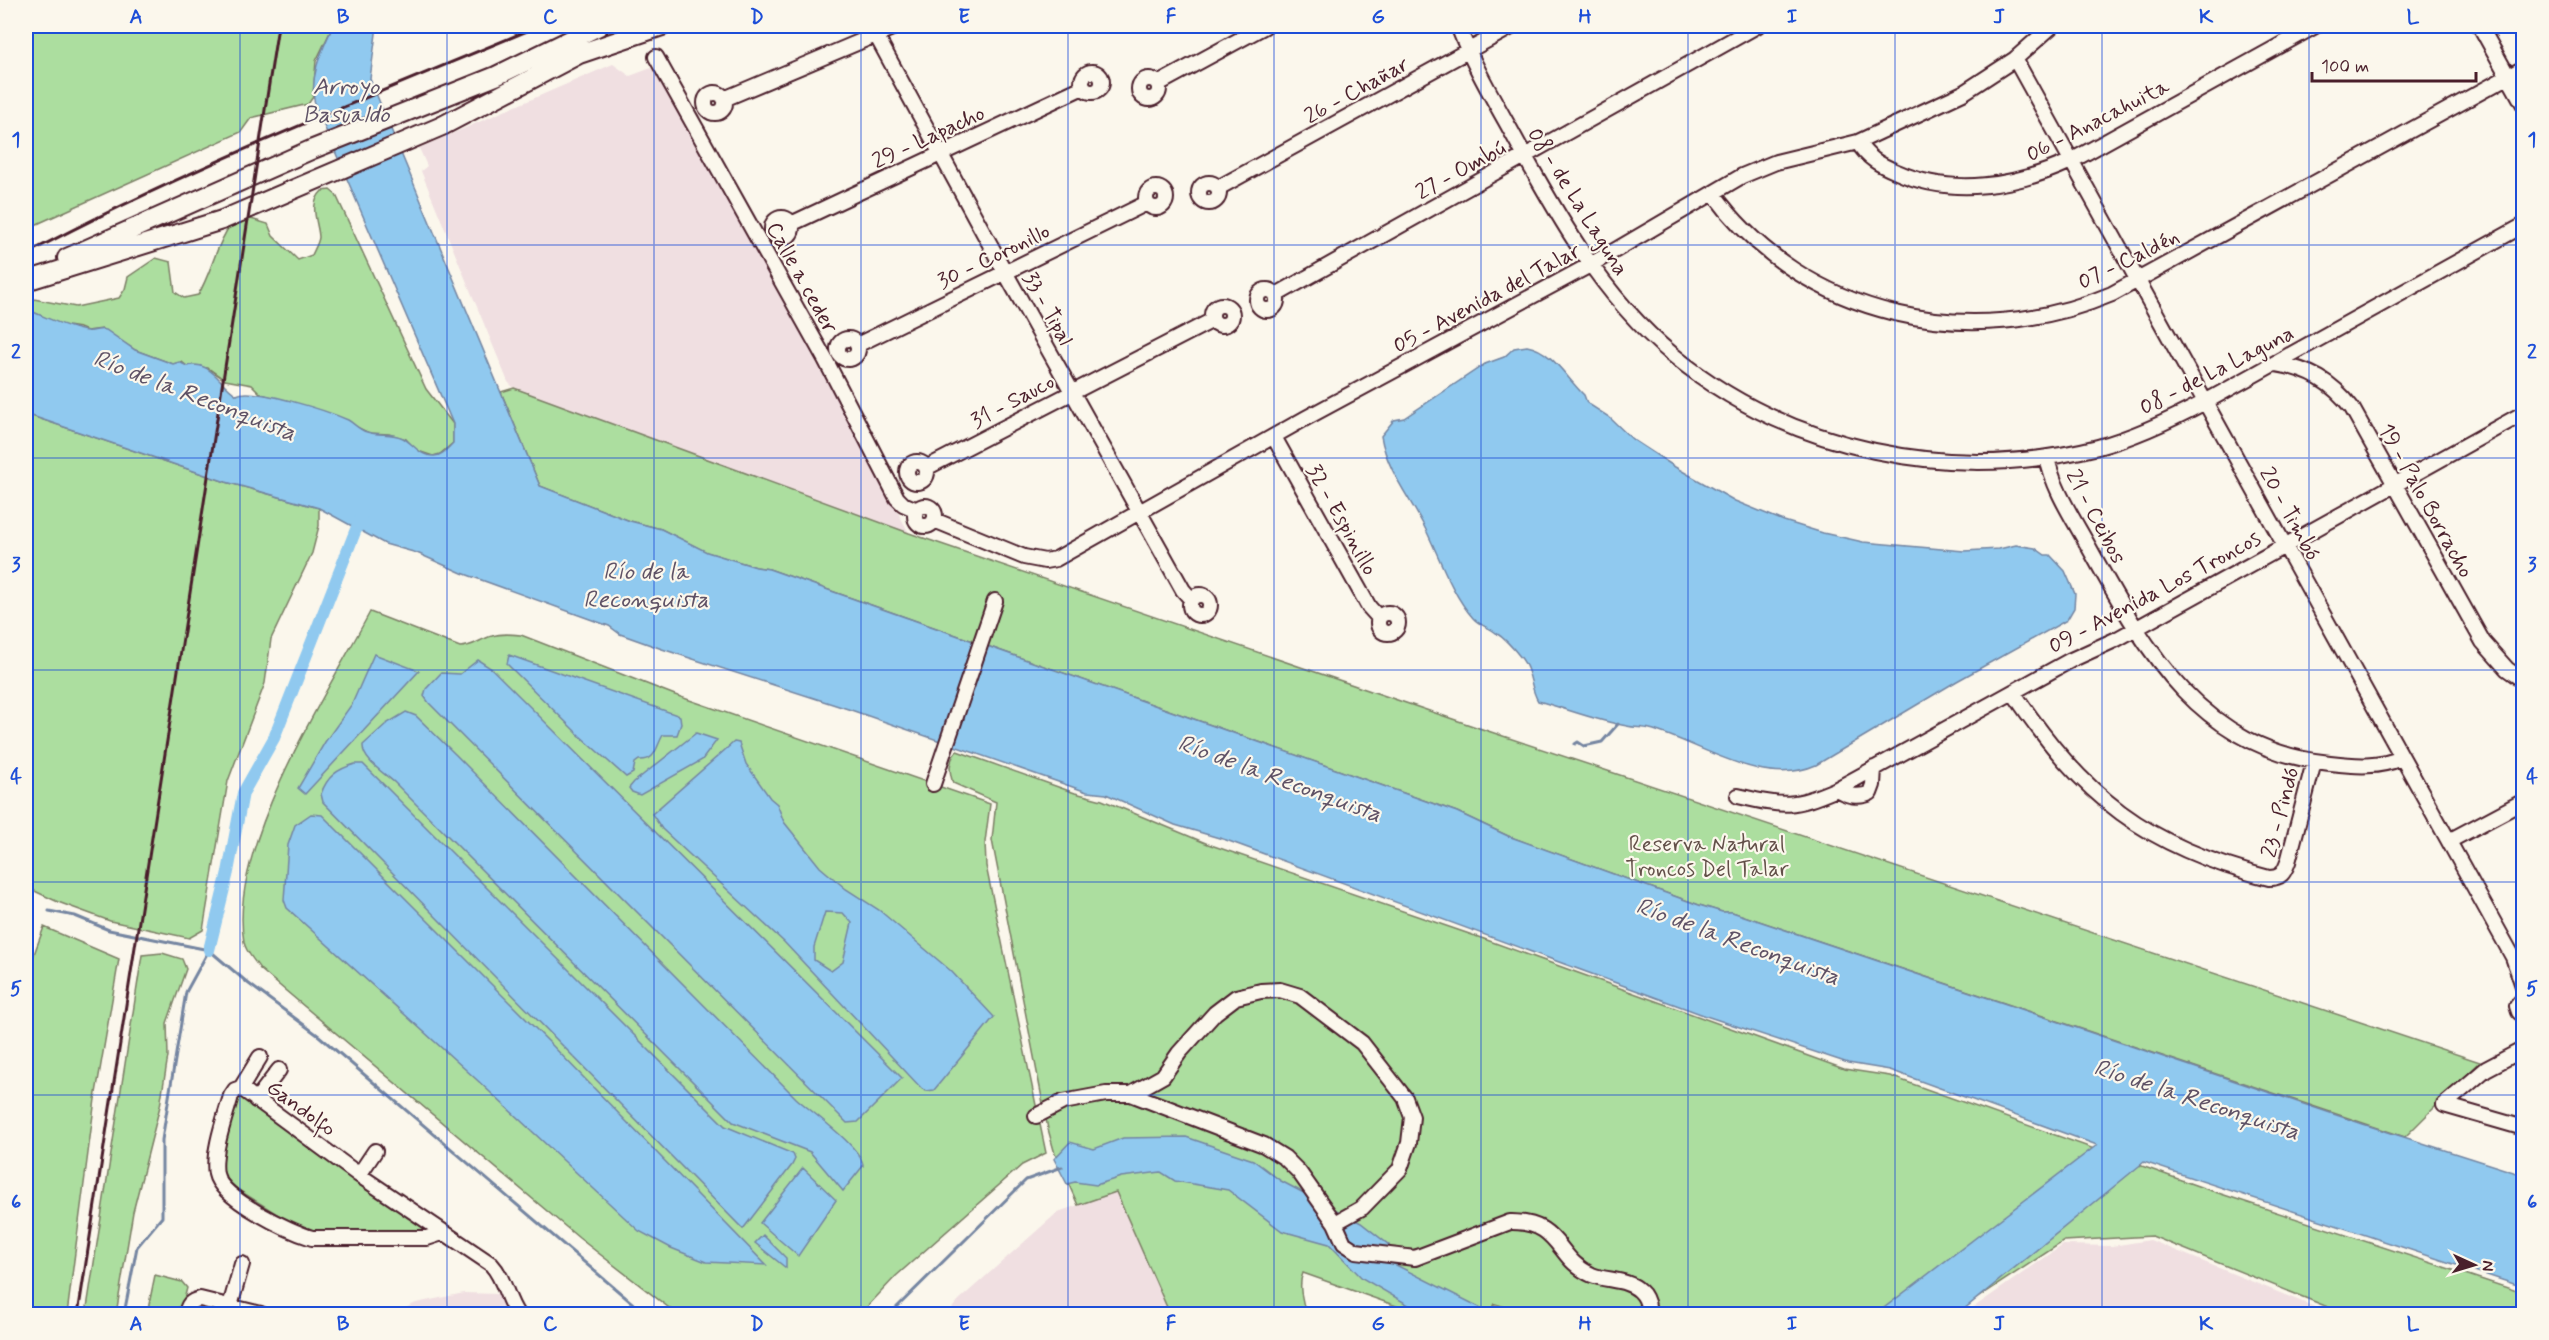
<svg xmlns="http://www.w3.org/2000/svg" width="2549" height="1340" font-family="Mynerve,sans-serif">
<style>
.built{fill:#f0dfe1}
.green{fill:#acde9f;stroke:#7b7e65;stroke-width:1.5}
.water{fill:#90c9ef;stroke:#7485a1;stroke-width:1.5;fill-rule:evenodd}
.lines{fill:none;stroke-linecap:round;stroke-linejoin:round}
.stream{stroke:#7485a1;stroke-width:3}
.canal{stroke:#90c9ef;stroke-width:12}
.minor-casing{stroke:#4a1f2b;stroke-width:18}
.secondary-casing{stroke:#4a1f2b;stroke-width:22}
.minor{stroke:#fbf7ec;stroke-width:14}
.secondary{stroke:#fbf7ec;stroke-width:18}
.rail{stroke:#4a1f2b;stroke-width:3}
.grid{fill:none;stroke:#1d4ed8;stroke-width:1.5;stroke-opacity:0.55}
.labels{text-anchor:middle;stroke-width:4.5;stroke-linejoin:round;paint-order:stroke}
.street-label{font-size:22px;fill:#4a1f2b;stroke:#fbf7ec}
.park-label{font-size:22px;fill:#624f48;stroke:#fbf7ec}
.water-label{font-size:24px;font-style:italic;fill:#5f5266;stroke:#fbf7ec}
.neatline{fill:none;stroke:#1d4ed8;stroke-width:2}
.grid-label{font-size:20px;text-anchor:middle;font-weight:bold;fill:#1d4ed8}
</style>
<rect width="100%" height="100%" fill="#fbf7ec"/>
<filter id="ink" filterUnits="userSpaceOnUse"><feTurbulence type="fractalNoise" baseFrequency=".0167" numOctaves="2"/><feDisplacementMap in="SourceGraphic" scale="12" xChannelSelector="R" yChannelSelector="G"/><feConvolveMatrix kernelMatrix="1 2 1 2 8 2 1 2 1" color-interpolation-filters="sRGB"/></filter>
<g filter="url(#ink)">
<!-- built -->
<path class="built" d="M 613,64 L 630,76 L 654,67 L 666,86 L 909,533 L 527,394 L 514,388 L 508,382 L 421,171 L 427,166 L 419,148 Z
M 1116,1192 L 1170,1314 L 947,1314 L 959,1300 L 1058,1212 Z
M 2150,1240 L 2332,1314 L 1964,1314 L 2063,1245 L 2112,1246 Z
M 464,1293 L 498,1294 L 511,1314 L 392,1314 L 416,1303 Z"/>
<!-- green -->
<path class="green" d="M 26,26 L 333,26 L 316,61 L 313,97 L 308,104 L 251,118 L 241,132 L 26,229 Z
M 330,190 L 336,195 L 426,389 L 453,424 L 453,443 L 440,454 L 433,456 L 415,450 L 406,439 L 389,434 L 369,433 L 330,414 L 261,394 L 252,385 L 225,380 L 208,368 L 187,366 L 182,362 L 173,364 L 135,350 L 102,329 L 87,331 L 80,328 L 61,325 L 28,310 L 27,306 L 34,299 L 76,307 L 119,298 L 125,289 L 128,277 L 156,258 L 171,262 L 175,292 L 184,298 L 198,295 C 212,272 215,246 231,224 L 251,219 L 268,224 L 273,236 L 298,260 L 312,255 C 314,250 319,242 319,237 C 318,221 308,205 322,191 Z
M 514,388 L 909,533 L 1479,728 L 2480,1062 L 2405,1137 L 1732,912 L 1722,912 L 1699,905 L 1508,836 L 1457,812 L 769,569 L 756,567 L 706,552 L 661,529 L 630,521 L 540,486 L 501,392 Z
M 26,414 L 226,482 L 319,508 L 319,526 L 312,553 L 271,639 L 265,683 L 228,781 L 203,930 L 189,938 L 110,921 L 58,902 L 26,887 Z
M 370,612 L 460,647 C 473,647 480,639 492,636 C 502,633 511,634 521,635 L 675,695 L 990,804 L 985,842 L 986,866 L 1046,1153 L 1022,1165 L 896,1276 L 866,1308 L 854,1314 L 677,1314 L 579,1238 L 260,969 C 255,961 245,951 244,942 C 227,848 326,695 370,612 Z
M 957,751 L 1075,793 L 1102,800 L 1208,844 L 1484,939 L 1844,1069 L 1890,1076 L 2209,1190 L 2523,1293 L 2523,1314 L 2345,1314 L 2152,1236 L 2064,1241 L 1953,1314 L 1529,1314 L 1495,1304 L 1489,1314 L 1419,1314 L 1303,1273 C 1298,1284 1302,1303 1307,1314 L 1170,1314 L 1116,1192 L 1078,1205 L 1055,1154 L 1048,1129 L 992,840 L 996,802 L 953,783 C 949,771 948,761 957,751 Z
M 44,927 L 119,959 L 95,1099 L 67,1314 L 26,1314 L 26,976 Z
M 162,953 L 182,959 L 186,969 L 167,1023 L 168,1056 L 160,1106 L 133,1212 L 116,1314 L 86,1314 L 142,955 Z
M 241,1095 L 424,1227 L 424,1231 L 373,1231 L 325,1235 L 298,1227 L 232,1186 L 223,1173 L 223,1156 L 237,1097 Z
M 155,1275 L 182,1282 L 187,1288 L 180,1314 L 147,1314 Z"/>
<!-- water -->
<path class="water" d="M 333,26 L 377,26 L 370,79 L 540,486 L 630,521 L 661,529 L 707,552 L 756,567 L 769,569 L 1457,812 L 1508,836 L 1699,905 L 1722,912 L 1732,912 L 2363,1124 L 2523,1175 L 2523,1287 L 2144,1162 L 1958,1314 L 1876,1314 L 2097,1145 L 1890,1070 L 1848,1063 L 1709,1017 L 1226,840 L 1175,825 L 1106,794 L 1087,792 L 851,710 L 662,649 L 620,634 L 609,626 L 462,573 L 417,553 L 385,544 L 319,508 L 226,482 L 26,414 L 26,305 L 28,310 C 46,317 69,329 87,331 C 94,332 99,328 106,330 L 135,350 L 173,364 L 179,362 L 187,366 C 211,360 219,384 237,395 C 252,386 330,412 348,420 C 355,424 359,430 367,432 C 379,436 392,432 403,438 C 414,444 419,456 434,456 C 442,456 448,448 453,443 L 453,424 L 315,105 C 309,76 321,52 333,26 Z
M 1527,346 C 1552,350 1567,379 1584,395 L 1587,403 L 1609,417 L 1632,439 L 1675,467 L 1735,501 L 1784,521 L 1823,533 L 1863,542 L 1964,551 L 1999,549 L 2016,545 L 2035,548 L 2045,555 L 2050,555 L 2065,571 L 2075,594 L 2074,608 L 2067,620 L 1957,681 L 1816,765 C 1762,789 1699,742 1650,729 C 1643,727 1635,728 1627,726 C 1597,721 1567,709 1538,701 C 1530,688 1532,672 1522,659 C 1515,650 1506,639 1496,633 C 1489,627 1480,626 1473,618 C 1452,594 1440,559 1426,530 C 1411,499 1387,471 1381,436 L 1394,420 L 1404,418 L 1485,364 L 1504,357 L 1514,348 Z
M 374,654 L 419,671 L 305,794 L 298,788 L 325,742 L 352,704 Z
M 509,655 L 680,716 L 681,724 L 677,735 L 663,735 C 655,749 656,761 639,760 L 635,763 L 633,773 L 626,777 L 580,736 L 507,664 Z
M 478,660 L 492,669 L 902,1078 L 858,1122 L 847,1123 L 429,703 L 424,696 L 426,689 L 441,673 L 460,674 Z
M 406,712 L 416,716 L 456,755 L 796,1098 C 810,1111 863,1148 863,1166 L 843,1191 L 810,1152 L 733,1122 L 395,783 C 384,773 362,760 363,745 L 386,724 Z
M 696,733 L 717,740 L 702,760 L 640,795 L 632,792 L 629,788 L 634,782 Z
M 734,742 L 739,743 L 746,764 L 770,798 L 777,804 L 784,822 L 820,867 L 846,889 L 879,910 L 951,971 L 994,1017 L 934,1090 L 926,1091 L 922,1089 L 784,942 L 662,829 L 652,814 ZM 825,912 L 843,913 L 852,923 L 843,962 L 831,971 L 814,960 L 814,947 Z
M 355,764 L 363,764 L 725,1126 L 793,1154 L 795,1159 L 792,1165 L 743,1229 L 323,802 L 321,794 C 327,776 338,769 355,764 Z
M 311,814 L 322,815 L 551,1044 L 766,1265 L 706,1262 L 671,1248 L 639,1231 L 476,1079 L 287,908 L 284,900 L 288,845 L 295,825 Z
M 1186,1137 L 1253,1160 L 1281,1181 L 1361,1223 L 1389,1245 L 1390,1262 L 1493,1314 L 1424,1314 L 1362,1278 L 1329,1244 L 1282,1231 L 1228,1190 L 1175,1181 L 1161,1172 L 1121,1177 L 1096,1185 L 1075,1182 L 1067,1184 L 1054,1159 L 1070,1142 L 1094,1149 L 1123,1138 Z
M 803,1168 L 836,1200 L 798,1256 L 760,1223 Z
M 763,1235 L 786,1258 L 786,1268 L 755,1243 Z"/>
<g class="lines">
<!-- stream -->
<path class="stream" d="M 1575,744 L 1578,742 L 1584,746 L 1602,742 L 1618,724
M 49,911 L 75,916 L 109,930 L 209,950 L 249,984 L 319,1036 L 645,1314
M 124,1314 L 137,1247 L 162,1217 L 162,1140 L 186,992 L 209,950
M 890,1314 L 1026,1180 L 1062,1167"/>
<!-- canal -->
<path class="canal" d="M 209,950 L 228,872 L 243,793 L 274,738 L 362,514"/>
<!-- minor casing -->
<g class="minor-casing">
<path id="minor" d="M 1458,26 C 1472,62 1491,95 1510,129 C 1554,210 1601,296 1673,355 C 1789,451 1952,484 2098,447 C 2135,437 2171,420 2205,402 L 2524,225
M 2480,26 L 2524,105
M 876,35 L 1005,272 L 1183,590 L 1191,599
M 656,57 L 825,359 L 897,498 L 903,504 L 917,510
M 2015,59 L 2513,957 L 2524,989
M1082 82a10 10 0 1 1 20 0a10 10 0 1 1-20 0Z
M1139 89a10 10 0 1 1 20 0a10 10 0 1 1-20 0Z
M 1158,84 L 1265,26
M705 103a10 10 0 1 1 20 0a10 10 0 1 1-20 0Z
M 724,99 L 897,26
M 1858,142 C 1867,158 1880,165 1897,172 C 1953,197 2017,186 2071,161 L 2315,26
M1199 193a10 10 0 1 1 20 0a10 10 0 1 1-20 0Z
M 1218,188 L 1513,26
M1146 198a10 10 0 1 1 20 0a10 10 0 1 1-20 0Z
M 1713,193 C 1804,319 1972,353 2112,294 L 2524,68
M772 228a10 10 0 1 1 20 0a10 10 0 1 1-20 0Z
M 791,224 L 1083,87
M1257 300a10 10 0 1 1 20 0a10 10 0 1 1-20 0Z
M 1276,295 L 1757,26
M1212 315a10 10 0 1 1 20 0a10 10 0 1 1-20 0Z
M838 349a10 10 0 1 1 20 0a10 10 0 1 1-20 0Z
M 857,345 L 1147,203
M 2276,364 C 2310,369 2332,382 2352,408 L 2483,642 L 2507,669 L 2524,681
M 1274,437 L 1369,607 L 1379,618
M 2047,457 C 2053,490 2075,521 2091,551 C 2147,653 2202,750 2330,763 C 2355,766 2379,768 2401,758
M907 472a10 10 0 1 1 20 0a10 10 0 1 1-20 0Z
M 926,468 L 1213,320
M915 516a10 10 0 1 1 20 0a10 10 0 1 1-20 0Z
M 934,520 L 1024,557 L 1045,561 L 1056,559 L 1306,418 L 1590,265 L 1742,176 L 1776,162 L 1858,142 L 1963,93 L 2015,59 L 2052,26
M1190 605a10 10 0 1 1 20 0a10 10 0 1 1-20 0Z
M1378 623a10 10 0 1 1 20 0a10 10 0 1 1-20 0Z
M 2013,692 C 2083,797 2146,847 2269,878 C 2281,878 2284,873 2288,862 L 2314,762
M 933,784 L 995,601
M 1837,789 L 2071,660 L 2117,639 L 2524,413
M 1738,796 C 1786,807 1792,808 1837,789 C 1846,796 1860,798 1870,793 L 1873,785 L 1874,768
M 2449,841 L 2524,801
M 2524,998 L 2517,1006 L 2519,1012 L 2524,1016
M 241,1088 L 359,1175 L 491,1264 C 505,1279 506,1298 517,1314
M 241,1088 L 235,1090 L 231,1096 C 225,1117 212,1153 216,1174 C 221,1199 289,1231 312,1238 L 427,1238 L 442,1233
M 241,1088 L 260,1057
M 1131,1094 L 1163,1076 L 1179,1053 L 1215,1013 L 1236,997 L 1261,991 L 1280,990 L 1300,996 L 1362,1043 L 1405,1098 L 1412,1117 L 1409,1143 L 1400,1169 L 1362,1208 L 1335,1223
M 256,1100 L 279,1070
M 2444,1105 L 2486,1069 L 2524,1049
M 2444,1105 L 2524,1128
M 1036,1116 L 1063,1102 L 1106,1094 L 1131,1094 L 1264,1145 L 1285,1158 L 1299,1172 L 1335,1223 L 1344,1243 L 1356,1251 L 1415,1258 L 1510,1222 C 1562,1221 1555,1259 1592,1275 C 1607,1281 1628,1279 1640,1291 C 1646,1296 1648,1304 1649,1311
M 359,1175 L 375,1151
M 230,1306 L 242,1264
M 186,1314 C 188,1305 190,1301 200,1299 L 261,1314"/>
</g>
<!-- secondary casing -->
<g class="secondary-casing">
<path id="secondary" d="M 67,258 L 313,149 L 496,76 L 599,26
M 26,281 L 222,220 L 442,126 L 579,54 L 662,26"/>
</g>
<!-- minor -->
<use href="#minor" class="minor"/>
<!-- secondary -->
<use href="#secondary" class="secondary"/>
<!-- rail -->
<path class="rail" d="M 26,254 C 191,166 367,98 539,26
M 78,1314 L 278,26"/>
</g>
</g>
<!-- grid -->
<path class="grid" d="M 240,26 L 240,1314M 447,26 L 447,1314M 654,26 L 654,1314M 861,26 L 861,1314M 1068,26 L 1068,1314M 1274,26 L 1274,1314M 1481,26 L 1481,1314M 1688,26 L 1688,1314M 1895,26 L 1895,1314M 2102,26 L 2102,1314M 2309,26 L 2309,1314M 26,245 L 2524,245M 26,458 L 2524,458M 26,670 L 2524,670M 26,882 L 2524,882M 26,1095 L 2524,1095"/>
<g class="labels">
<!-- street labels -->
<g class="street-label">
<text transform="translate(1356 89) rotate(-29)" y="8">26 - Chañar</text>
<text transform="translate(2097 119) rotate(-27)" y="8">06 - Anacahuita</text>
<text transform="translate(928 136) rotate(-25)" y="8">29 - Lapacho</text>
<text transform="translate(1460 169) rotate(-29)" y="8">27 - Ombú</text>
<text transform="translate(1579 201) rotate(58)" y="8">08 - de La Laguna</text>
<text transform="translate(993 255) rotate(-26)" y="8">30 - Coronillo</text>
<text transform="translate(2128 258) rotate(-26)" y="8">07 - Caldén</text>
<text transform="translate(803 277) rotate(61)" y="8">Calle a ceder</text>
<text transform="translate(1486 297) rotate(-28)" y="8">05 - Avenida del Talar</text>
<text transform="translate(1049 308) rotate(61)" y="8">33 - Tipal</text>
<text transform="translate(2216 369) rotate(-27)" y="8">08 - de La Laguna</text>
<text transform="translate(1012 400) rotate(-28)" y="8">31 - Sauco</text>
<text transform="translate(2427 500) rotate(61)" y="8">19 - Palo Borracho</text>
<text transform="translate(2291 513) rotate(61)" y="8">20 - Timbó</text>
<text transform="translate(2097 516) rotate(62)" y="8">21 - Ceibos</text>
<text transform="translate(1343 519) rotate(61)" y="8">32 - Espinillo</text>
<text transform="translate(2154 591) rotate(-28)" y="8">09 - Avenida Los Troncos</text>
<text transform="translate(2279 812) rotate(-75)" y="8">23 - Pindó</text>
<text transform="translate(302 1107) rotate(36)" y="8">Gandolfo</text>
</g>
<!-- park labels -->
<g class="park-label">
<text x="1707" y="851">Reserva Natural<tspan x="1707" dy="25">Troncos Del Talar</tspan></text>
</g>
<!-- water labels -->
<g class="water-label">
<text x="346" y="94">Arroyo<tspan x="346" dy="28">Basualdo</tspan></text>
<text transform="translate(195 395) rotate(21)" y="8">Río de la Reconquista</text>
<text x="646" y="579">Río de la<tspan x="646" dy="28">Reconquista</tspan></text>
<text transform="translate(1280 778) rotate(20)" y="8">Río de la Reconquista</text>
<text transform="translate(1738 941) rotate(20)" y="8">Río de la Reconquista</text>
<text transform="translate(2197 1099) rotate(18)" y="8">Río de la Reconquista</text>
</g>
</g>
<!-- margin -->
<rect width="2549" height="1340" fill="none" stroke="#fbf7ec" stroke-width="66"/>
<!-- north arrow -->
<g transform="translate(2474 1265) rotate(94)" stroke="#fbf7ec" stroke-width="4.5" paint-order="stroke">
<path d="M0-4.5L10 22L0 15L-10 22Z" fill="#4a1f2b"/>
<text y="-9" font-size="16" font-weight="bold" text-anchor="middle" fill="#4a1f2b">N</text>
</g>
<!-- scale -->
<path d="M2312 72v9h164v-9" fill="none" stroke="#4a1f2b" stroke-width="3"/>
<text x="2321" y="72" font-size="18" fill="#4a1f2b" stroke="#fbf7ec" stroke-width="4.5" paint-order="stroke">100 m</text>
<rect x="33" y="33" width="2483" height="1274" class="neatline"/>
<g class="grid-label">
<text x="136" y="23">A</text>
<text x="343" y="23">B</text>
<text x="550" y="23">C</text>
<text x="757" y="23">D</text>
<text x="964" y="23">E</text>
<text x="1171" y="23">F</text>
<text x="1378" y="23">G</text>
<text x="1585" y="23">H</text>
<text x="1792" y="23">I</text>
<text x="1999" y="23">J</text>
<text x="2206" y="23">K</text>
<text x="2413" y="23">L</text>
<text x="16" y="146">1</text>
<text x="2532" y="146">1</text>
<text x="16" y="358">2</text>
<text x="2532" y="358">2</text>
<text x="16" y="571">3</text>
<text x="2532" y="571">3</text>
<text x="16" y="783">4</text>
<text x="2532" y="783">4</text>
<text x="16" y="995">5</text>
<text x="2532" y="995">5</text>
<text x="16" y="1208">6</text>
<text x="2532" y="1208">6</text>
<text x="136" y="1330">A</text>
<text x="343" y="1330">B</text>
<text x="550" y="1330">C</text>
<text x="757" y="1330">D</text>
<text x="964" y="1330">E</text>
<text x="1171" y="1330">F</text>
<text x="1378" y="1330">G</text>
<text x="1585" y="1330">H</text>
<text x="1792" y="1330">I</text>
<text x="1999" y="1330">J</text>
<text x="2206" y="1330">K</text>
<text x="2413" y="1330">L</text>
</g>
</svg>
